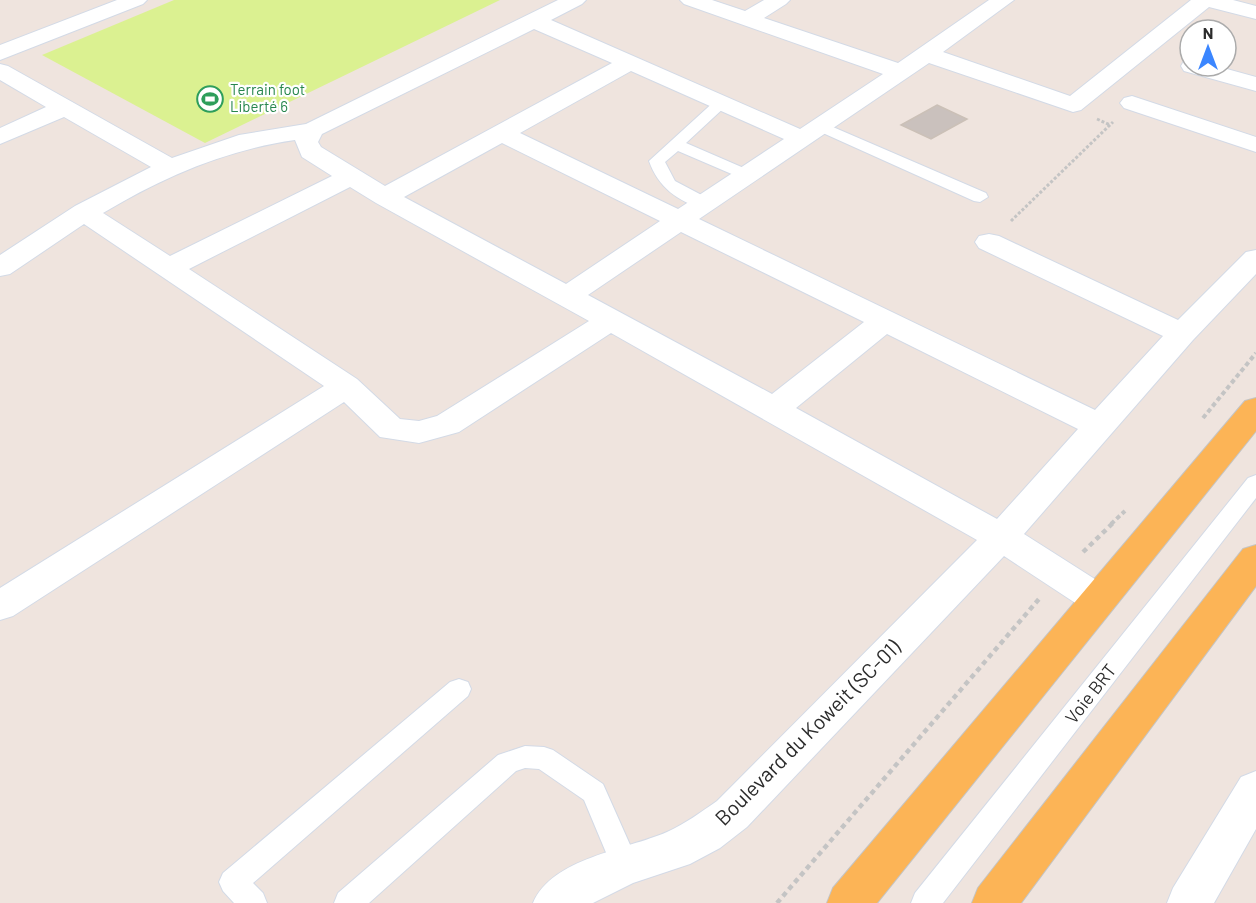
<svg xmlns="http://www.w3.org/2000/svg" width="1256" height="903" font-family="Barlow,sans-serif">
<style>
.pitch{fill:#dbf191}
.building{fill:#cac1bd;stroke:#cbc0b7;stroke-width:1.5}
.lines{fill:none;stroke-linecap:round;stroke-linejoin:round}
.lane-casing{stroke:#d3dae6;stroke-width:2}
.street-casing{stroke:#d3dae6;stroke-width:2}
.primary-casing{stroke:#c4c4c4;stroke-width:2}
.path-far2{stroke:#c4c4c4;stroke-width:3;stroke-dasharray:3 2;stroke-linecap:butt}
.path-far1{stroke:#c4c4c4;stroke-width:4;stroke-dasharray:4.5 3;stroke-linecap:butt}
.path{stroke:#c4c4c4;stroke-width:4.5;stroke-dasharray:5 4;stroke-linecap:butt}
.lane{fill:#fff;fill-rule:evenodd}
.street{fill:#fff;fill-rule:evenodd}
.primary{fill:#fcb456;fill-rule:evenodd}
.labels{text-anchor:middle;stroke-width:4.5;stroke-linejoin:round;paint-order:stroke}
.far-leisure-label{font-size:15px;fill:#27864d;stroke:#fff;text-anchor:start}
.street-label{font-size:18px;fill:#2c2c2c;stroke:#fff}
.near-street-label{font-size:21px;fill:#2c2c2c;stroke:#fff}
</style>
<rect width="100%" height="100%" fill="#efe4de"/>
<!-- pitch -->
<path class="pitch" d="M 174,0 L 500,0 L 205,143 L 42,55 Z"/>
<!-- building -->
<path class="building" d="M 937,105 L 967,119 L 931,139 L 901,125 Z"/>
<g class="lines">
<!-- lane casing -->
<g class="lane-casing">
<path id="lane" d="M 722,97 L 727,99 L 730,102 L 727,105 L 686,143 L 753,172 L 755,175 L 753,178 L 741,178 L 678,151 L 665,162 L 675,181 L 711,200 L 713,204 L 705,209 C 678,202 658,187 649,161 L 717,99 Z
M 819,121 L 986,193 L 988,197 L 980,202 L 974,201 L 814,129 L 811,126 Z
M 1256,475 L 1256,498 L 943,903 L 911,903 L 915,893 L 1248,478 Z
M 459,679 L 468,682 L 471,689 L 468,696 L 253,883 L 263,893 L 267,903 L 234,903 L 223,891 L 219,882 L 223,873 L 450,682 Z
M 525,746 L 544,747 L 553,750 L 603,784 L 639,865 L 635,874 L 625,878 L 615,874 L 584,800 L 539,769 L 525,768 L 516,771 L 369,903 L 334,903 L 338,893 L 498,755 Z"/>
</g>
<!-- street casing -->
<g class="street-casing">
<path id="street" d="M 117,0 L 147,0 L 143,4 L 0,60 L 0,45 Z
M 558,0 L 586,0 L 582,4 L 551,20 L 800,129 L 883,74 L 684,4 L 680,0 L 712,0 L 745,11 L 764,0 L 790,0 L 786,4 L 764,18 L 898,63 L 989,0 L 1014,0 L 943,52 L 1070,96 L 1191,0 L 1233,0 L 1256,6 L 1256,19 L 1209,7 L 1081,110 L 1073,112 L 929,63 L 699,219 L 1095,410 L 1163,336 L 979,248 L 975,242 L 979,236 L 989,234 L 999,236 L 1178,320 L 1246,252 L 1256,250 L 1256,274 L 1193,340 L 1024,534 L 1112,590 L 1117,600 L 1112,610 L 1099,614 L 1086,610 L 1004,556 L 747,827 L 720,848 L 690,864 L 633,883 L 593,903 L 533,903 C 552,858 626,850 667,832 C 685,824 701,812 717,801 L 977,540 L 611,333 L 459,432 L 419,443 L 380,437 L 344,402 L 13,616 L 0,620 L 0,588 L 324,386 L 84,224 L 10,274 L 0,276 L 0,255 L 75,206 L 151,167 L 64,117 L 0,144 L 0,128 L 46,107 L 0,80 L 0,64 L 8,66 L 172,158 L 239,135 L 306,124 ZM 534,29 L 612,63 L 385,186 L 321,147 L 318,142 L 322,134 ZM 631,71 L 784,139 L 678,209 L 520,133 ZM 295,140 L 302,157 L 332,176 L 170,256 L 103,213 C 163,177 225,150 295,140 ZM 502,143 L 660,221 L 566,284 L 404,197 ZM 350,187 L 376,203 L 589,321 L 437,416 L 419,421 L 400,419 L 357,379 L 189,269 ZM 681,232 L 864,322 L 772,394 L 588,295 ZM 887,334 L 1078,429 L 997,519 L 796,408 Z
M 1190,60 L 1190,66 L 1216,66 L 1256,77 L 1256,91 L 1184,71 L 1181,66 L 1184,61 Z
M 1132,96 L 1256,137 L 1256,152 L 1124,108 L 1120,103 L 1124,98 Z
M 1256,771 L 1256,829 L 1214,903 L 1167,903 L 1173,888 L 1241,777 Z"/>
</g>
<!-- primary casing -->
<g class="primary-casing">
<path id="primary" d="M 1256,398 L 1256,431 L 877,903 L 827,903 L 833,888 L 1245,401 Z
M 1256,545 L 1256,586 L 1021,903 L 972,903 L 978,888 L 1243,549 Z"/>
</g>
<!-- path-far2 -->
<path class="path-far2" d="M 1097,119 L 1110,125
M 1011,221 L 1113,122"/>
<!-- path-far1 -->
<path class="path-far1" d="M 1203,418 L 1256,353
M 1111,524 L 1125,511"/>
<!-- path -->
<path class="path" d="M 1083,552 L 1113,523
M 777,903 L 1039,599"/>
<!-- lane -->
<use href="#lane" class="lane"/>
<!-- street -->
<use href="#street" class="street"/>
<!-- primary -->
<use href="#primary" class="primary"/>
</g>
<!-- icons -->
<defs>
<g id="stadium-ring" transform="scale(1.35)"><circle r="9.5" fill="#fff" stroke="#2e9e5b" stroke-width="1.5"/><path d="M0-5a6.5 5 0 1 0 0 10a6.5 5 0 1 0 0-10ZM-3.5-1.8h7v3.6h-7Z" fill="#2e9e5b"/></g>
</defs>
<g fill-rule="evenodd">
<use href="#stadium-ring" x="210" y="99"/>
</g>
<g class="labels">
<!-- far-leisure labels -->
<g class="far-leisure-label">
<text x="230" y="95">Terrain foot<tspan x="230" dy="17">Liberté 6</tspan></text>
</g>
<!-- street labels -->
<g class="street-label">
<text transform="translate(1091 694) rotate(-52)" y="6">Voie BRT</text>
</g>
<!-- near-street labels -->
<g class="near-street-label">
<text transform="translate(808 733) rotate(-45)" y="7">Boulevard du Koweit (SC-01)</text>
</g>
</g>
<!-- north arrow -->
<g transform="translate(1208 48)"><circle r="28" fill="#ffffff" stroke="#ababab" stroke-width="1.5"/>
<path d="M0-4.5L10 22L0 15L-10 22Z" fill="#3b86ff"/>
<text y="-9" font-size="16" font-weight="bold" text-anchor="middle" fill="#2c2c2c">N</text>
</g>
</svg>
